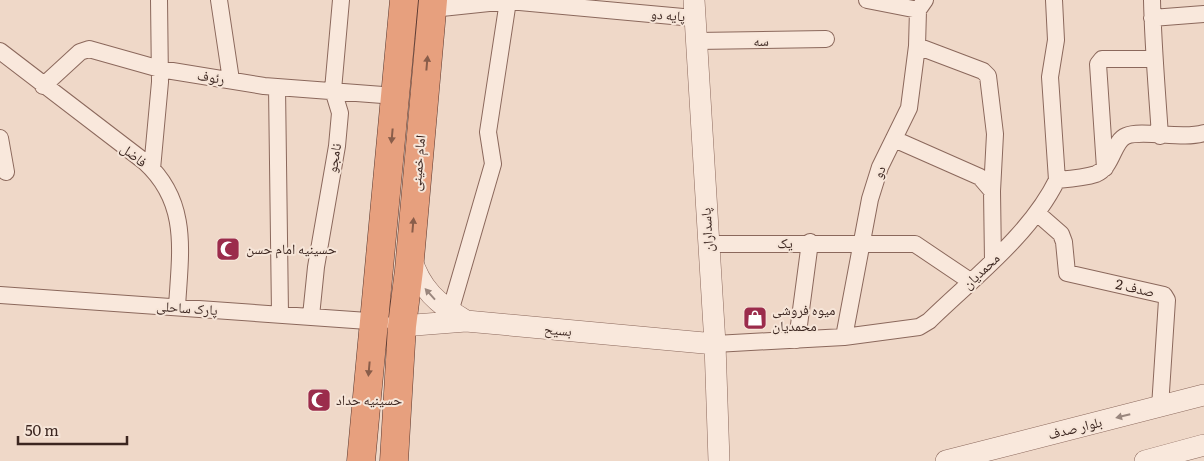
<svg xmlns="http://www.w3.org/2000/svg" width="1204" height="461" font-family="Literata,'Noto Naskh Arabic',serif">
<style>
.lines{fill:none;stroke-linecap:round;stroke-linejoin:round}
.minor-casing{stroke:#8b685c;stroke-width:18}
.tertiary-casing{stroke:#8b685c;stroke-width:22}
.trunk-casing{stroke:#593830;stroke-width:29}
.minor{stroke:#f9e8dc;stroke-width:16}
.tertiary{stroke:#f9e8dc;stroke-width:21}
.trunk{stroke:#e7a07e;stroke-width:28}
.oneway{fill:#895d4a}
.oneway2{fill:#9a877e}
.labels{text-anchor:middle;stroke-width:4;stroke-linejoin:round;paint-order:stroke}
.street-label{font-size:14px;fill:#3c2620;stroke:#f6e5d8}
.poi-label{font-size:14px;fill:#3c2620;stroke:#f6e5d8;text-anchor:start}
</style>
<rect width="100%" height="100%" fill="#efd8c8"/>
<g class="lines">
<!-- minor casing -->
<g class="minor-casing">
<path id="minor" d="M 219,0 L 231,80
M 867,0 L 918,10 L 925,0
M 1054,0 L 1056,40 L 1050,77 L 1057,180
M 1152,0 C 1153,46 1157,90 1160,136
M 432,9 L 508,1 L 694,18
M 1152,18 L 1204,14
M 696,41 L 826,39
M 917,46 L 983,71 L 988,76 L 995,134 L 992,191
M 0,51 L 145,162 C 190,203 180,253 177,307
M 43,86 L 80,52 L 89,49 L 160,69 L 264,86 L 396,96
M 277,87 L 280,314
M 0,138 L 6,172
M 894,139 L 980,177 L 992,191 L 993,261
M 1105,168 L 1098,64 L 1102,59 L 1153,59
M 152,169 L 160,82 L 159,0
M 1037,213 L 1061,234 L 1064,242 L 1067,273 L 1164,295 L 1167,300 L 1160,407
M 708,244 L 915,244 L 970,281
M 0,295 L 382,322
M 450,312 L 493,164 L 488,132 L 508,1
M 311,316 L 316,267 L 337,146 L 340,113 L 333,90 L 341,0
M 844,337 L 870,199 L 880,167 L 909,108 L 917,46 L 918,10
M 797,340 L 810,242
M 715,344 L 844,337 L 919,327 L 929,321 C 972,279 1030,235 1057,180 C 1069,179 1084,178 1096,174 C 1113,167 1113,141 1126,136 C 1141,129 1184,140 1204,133"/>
</g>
<!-- tertiary casing -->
<g class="tertiary-casing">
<path id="tertiary" d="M 694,0 L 715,344 L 719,461
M 411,257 C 420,289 438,304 466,321
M 402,326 L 466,321 L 715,344
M 946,461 L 1204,395
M 1145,461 L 1204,445"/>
</g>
<!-- trunk casing -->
<g class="trunk-casing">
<path id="trunk" d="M 361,461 L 404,0
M 394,461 L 402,326 L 409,270 L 433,0"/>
</g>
<!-- minor -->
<use href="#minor" class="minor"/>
<!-- tertiary -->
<use href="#tertiary" class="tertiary"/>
<!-- trunk -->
<use href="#trunk" class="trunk"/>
</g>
<!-- one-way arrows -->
<defs><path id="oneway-solid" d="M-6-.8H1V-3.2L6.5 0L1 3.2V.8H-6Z" transform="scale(1.25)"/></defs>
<g class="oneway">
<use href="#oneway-solid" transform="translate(427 63) rotate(-85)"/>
<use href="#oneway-solid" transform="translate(392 136) rotate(95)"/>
<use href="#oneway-solid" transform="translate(413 225) rotate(-85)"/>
<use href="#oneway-solid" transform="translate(369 369) rotate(95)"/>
</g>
<g class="oneway2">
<use href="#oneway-solid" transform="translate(430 294) rotate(-132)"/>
<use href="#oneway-solid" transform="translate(1123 416) rotate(166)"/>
</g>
<!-- icons -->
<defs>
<g id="mosque-square" transform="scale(1.25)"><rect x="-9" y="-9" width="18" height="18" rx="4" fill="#9b2c4c" stroke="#f6e5d8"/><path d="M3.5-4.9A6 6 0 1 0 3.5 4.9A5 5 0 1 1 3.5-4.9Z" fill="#fff"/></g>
<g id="shop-square" transform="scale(1.25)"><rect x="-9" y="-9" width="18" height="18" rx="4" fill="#9b2c4c" stroke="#f6e5d8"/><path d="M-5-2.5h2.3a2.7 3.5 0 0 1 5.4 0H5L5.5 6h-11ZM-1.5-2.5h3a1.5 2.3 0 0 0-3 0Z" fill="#fff"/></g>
</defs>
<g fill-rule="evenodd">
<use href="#mosque-square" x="228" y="249"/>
<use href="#shop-square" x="755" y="318"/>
<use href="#mosque-square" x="319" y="400"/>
</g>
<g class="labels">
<!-- street labels -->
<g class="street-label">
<text transform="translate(668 15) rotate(5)" y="5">پایه دو</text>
<text transform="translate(761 41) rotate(-2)" y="5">سه</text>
<text transform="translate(211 77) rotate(9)" y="5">رئوف</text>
<text transform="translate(134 155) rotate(38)" y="5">فاضل</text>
<text transform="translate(334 158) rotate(-81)" y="5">نامجو</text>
<text transform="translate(418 163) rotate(-85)" y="5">امام خمینی</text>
<text transform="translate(879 172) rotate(-69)" y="5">دو</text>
<text transform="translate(707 230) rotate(-94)" y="5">پاسداران</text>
<text transform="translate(785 243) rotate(-1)" y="5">یک</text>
<text transform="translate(981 271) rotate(-43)" y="5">محمدیان</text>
<text transform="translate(1135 288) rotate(12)" y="5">صدف 2</text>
<text transform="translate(187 308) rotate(4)" y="5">پارک ساحلی</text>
<text transform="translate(558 330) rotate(5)" y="5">بسیح</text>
<text transform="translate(1075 428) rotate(-14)" y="5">بلوار صدف</text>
</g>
<!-- poi labels -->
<g class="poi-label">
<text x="246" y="254">حسینیه امام حسن</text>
<text x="772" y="315">میوه فروشی<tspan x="772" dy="16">محمدیان</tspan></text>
<text x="336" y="405">حسینیه حداد</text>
</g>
</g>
<!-- scale -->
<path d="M18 436v8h109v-8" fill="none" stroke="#3c2620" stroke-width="2.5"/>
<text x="25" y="436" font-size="15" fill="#3c2620" stroke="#f6e5d8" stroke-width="4" paint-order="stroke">50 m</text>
</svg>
